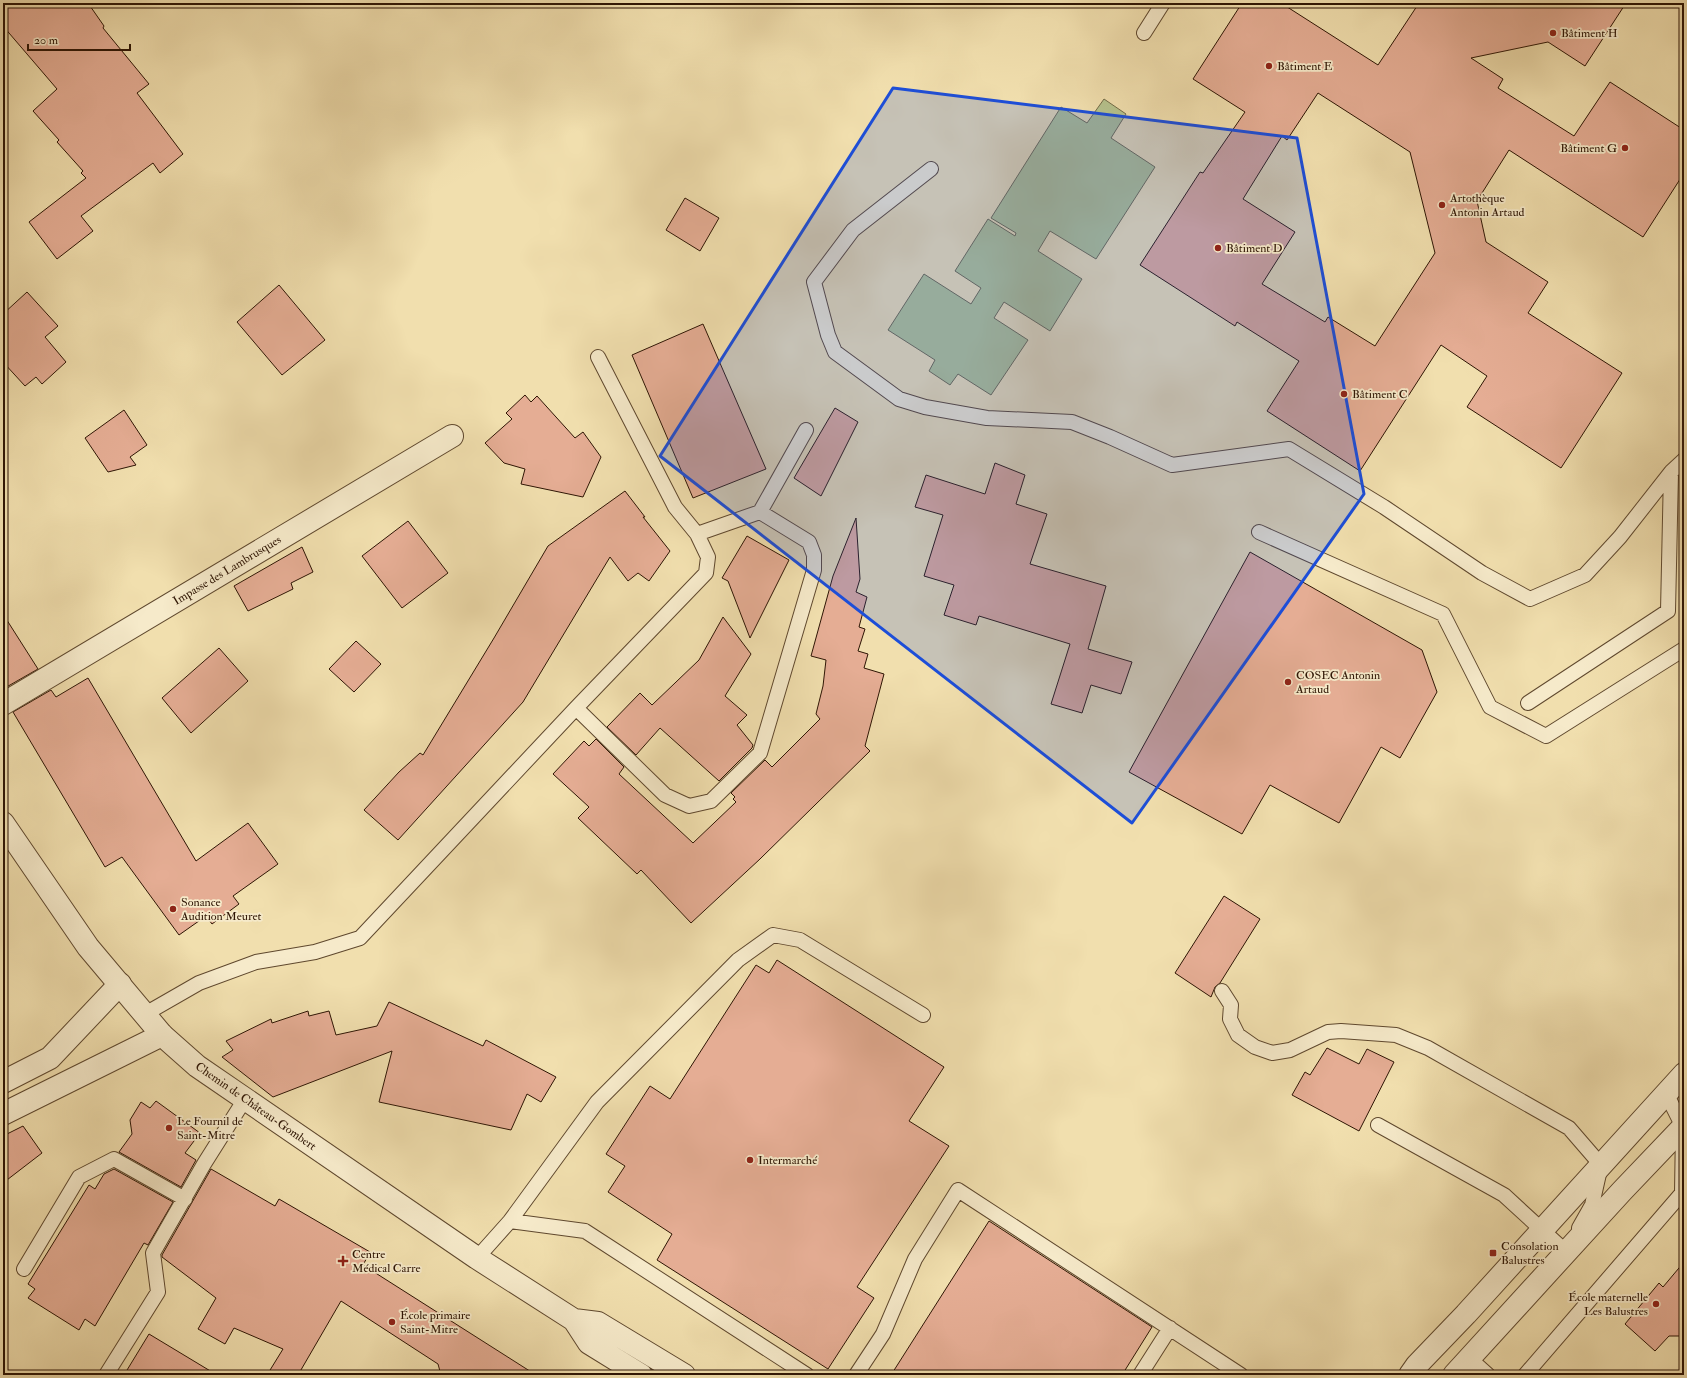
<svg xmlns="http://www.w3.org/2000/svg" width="1687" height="1378" font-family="'IM FELL Double Pica',serif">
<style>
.green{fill:#b6c38e;stroke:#726c49}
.building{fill:#e5ad94;stroke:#2e1504;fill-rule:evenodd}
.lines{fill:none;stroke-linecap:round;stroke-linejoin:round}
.service-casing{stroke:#5f482e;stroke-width:16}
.minor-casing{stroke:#5f482e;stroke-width:24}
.tertiary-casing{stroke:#5f482e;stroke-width:24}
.service{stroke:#f6eaca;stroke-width:14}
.minor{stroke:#f6eaca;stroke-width:22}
.tertiary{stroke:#f6eaca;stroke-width:22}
.marked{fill:#1d4ed8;fill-opacity:0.2;stroke:#1d4ed8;stroke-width:3;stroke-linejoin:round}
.poi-dot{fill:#8f2418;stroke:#f6eaca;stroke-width:1.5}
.labels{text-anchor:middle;stroke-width:3.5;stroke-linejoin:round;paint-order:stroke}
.poi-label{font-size:12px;fill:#2e1504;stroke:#f6eaca;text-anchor:start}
.street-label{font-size:12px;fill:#2e1504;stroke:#f6eaca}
</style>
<rect width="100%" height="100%" fill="#f1dfae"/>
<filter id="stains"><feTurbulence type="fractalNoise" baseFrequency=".005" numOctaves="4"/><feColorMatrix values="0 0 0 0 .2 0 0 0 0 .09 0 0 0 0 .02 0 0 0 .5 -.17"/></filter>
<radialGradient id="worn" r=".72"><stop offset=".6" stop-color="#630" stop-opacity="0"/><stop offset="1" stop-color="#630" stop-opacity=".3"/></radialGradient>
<!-- green -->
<path class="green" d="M 1104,99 L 1126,114 L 1111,138 L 1155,167 L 1096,259 L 1050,231 L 1038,251 L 1082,279 L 1050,331 L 1004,302 L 994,318 L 1028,340 L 991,395 L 958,374 L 950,385 L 929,371 L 935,360 L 888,330 L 924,274 L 971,304 L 981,288 L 955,271 L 988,219 L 1015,236 L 1016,233 L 991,218 L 1061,107 L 1087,123 Z"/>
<!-- building -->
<path class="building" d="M 3,3 L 88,3 L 104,26 L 103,28 L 149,84 L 137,93 L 183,154 L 160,173 L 153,163 L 81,216 L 93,231 L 57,259 L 29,222 L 86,178 L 81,173 L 83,171 L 57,142 L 59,140 L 33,111 L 57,89 L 3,26 Z
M 1242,3 L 1281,3 L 1378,65 L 1419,3 L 1626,3 L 1585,66 L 1548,42 L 1471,58 L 1503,79 L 1498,88 L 1574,136 L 1610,82 L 1684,130 L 1684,173 L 1643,237 L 1509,150 L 1477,201 L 1486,242 L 1548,282 L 1528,313 L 1622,373 L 1561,468 L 1467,407 L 1487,376 L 1441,345 L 1360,471 L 1267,411 L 1299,361 L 1237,322 L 1235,326 L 1140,265 L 1200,172 L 1203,173 L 1245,112 L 1193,79 ZM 1318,93 L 1410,152 L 1435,253 L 1375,346 L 1328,317 L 1325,322 L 1262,284 L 1295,232 L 1243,199 L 1282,136 L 1287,140 Z
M 685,198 L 719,218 L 700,251 L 666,230 Z
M 279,285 L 325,340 L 282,375 L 237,322 Z
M 27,292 L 58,326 L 45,337 L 66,362 L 42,384 L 36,377 L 25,386 L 3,362 L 3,314 Z
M 703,324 L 766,469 L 693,498 L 632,355 Z
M 525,395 L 531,402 L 537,396 L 575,438 L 583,432 L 601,457 L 583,497 L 521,484 L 525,469 L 504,463 L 485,443 L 512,419 L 506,413 Z
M 835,408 L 858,422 L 821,496 L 794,478 Z
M 124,410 L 147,445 L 130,457 L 136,465 L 108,472 L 85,438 Z
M 995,463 L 1025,475 L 1016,504 L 1047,514 L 1030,564 L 1106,586 L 1088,649 L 1132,662 L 1121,694 L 1091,685 L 1082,713 L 1051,704 L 1070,644 L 979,616 L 976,625 L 944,615 L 954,585 L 924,576 L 943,515 L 915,507 L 926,475 L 985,494 Z
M 625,491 L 645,517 L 643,517 L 670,551 L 649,581 L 638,573 L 628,581 L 610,557 L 523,702 L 398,840 L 364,810 L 399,772 L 420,753 L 423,755 L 494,638 L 548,546 Z
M 856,518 L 860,579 L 856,592 L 867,597 L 859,627 L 865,629 L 858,651 L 868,654 L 864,668 L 884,674 L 865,746 L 870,751 L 760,859 L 691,923 L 641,870 L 637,874 L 578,818 L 589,807 L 553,774 L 584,741 L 589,746 L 596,739 L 624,767 L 619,774 L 693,843 L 736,802 L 733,799 L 735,797 L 731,793 L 765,760 L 772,767 L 820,719 L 816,714 L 823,686 L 826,660 L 811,656 L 833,576 Z
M 408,521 L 448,573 L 402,608 L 362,556 Z
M 747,536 L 789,560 L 750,638 L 728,581 L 722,578 Z
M 302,547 L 313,572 L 291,583 L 293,589 L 248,611 L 234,586 Z
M 1250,552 L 1422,650 L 1437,692 L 1400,758 L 1381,747 L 1339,823 L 1270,785 L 1242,834 L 1129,772 Z
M 3,614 L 38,669 L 3,689 Z
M 723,617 L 751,654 L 725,696 L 747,715 L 737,725 L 753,745 L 752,748 L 719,781 L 660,728 L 636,755 L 607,727 L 640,693 L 652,705 L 699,660 Z
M 356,641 L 381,664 L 354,692 L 329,669 Z
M 219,648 L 248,681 L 191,733 L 162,698 Z
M 88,678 L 196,861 L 248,823 L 278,864 L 233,896 L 239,904 L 212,924 L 206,916 L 179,935 L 122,857 L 105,867 L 13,712 L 51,690 L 56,697 Z
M 1224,896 L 1260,919 L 1220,983 L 1215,987 L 1211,997 L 1175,973 Z
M 777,960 L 944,1067 L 909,1121 L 949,1146 L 857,1287 L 874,1298 L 828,1369 L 657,1260 L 672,1234 L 608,1192 L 625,1166 L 606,1154 L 650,1086 L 670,1099 L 756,965 L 769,973 Z
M 389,1002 L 483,1046 L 486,1040 L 556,1077 L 541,1102 L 527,1094 L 511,1130 L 379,1102 L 392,1051 L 273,1097 L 222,1057 L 233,1050 L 226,1041 L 271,1019 L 272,1023 L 308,1011 L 309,1016 L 329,1011 L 336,1035 L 377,1026 Z
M 1327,1048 L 1359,1064 L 1367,1049 L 1394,1062 L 1359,1131 L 1292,1095 L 1305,1072 L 1310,1075 Z
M 156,1101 L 200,1133 L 185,1153 L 196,1160 L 181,1187 L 119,1152 L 132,1134 L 130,1120 L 141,1102 L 150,1108 Z
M 23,1126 L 42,1153 L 3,1183 L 3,1136 Z
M 114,1169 L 173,1202 L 148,1245 L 144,1243 L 95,1326 L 85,1319 L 79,1330 L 28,1298 L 35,1289 L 28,1284 L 89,1185 L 95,1189 L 104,1174 Z
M 211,1169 L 275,1206 L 279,1199 L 370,1252 L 363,1265 L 536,1375 L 441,1375 L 438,1364 L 341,1301 L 298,1375 L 267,1375 L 283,1349 L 234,1328 L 225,1344 L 198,1329 L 216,1298 L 162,1257 L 162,1255 Z
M 989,1221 L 1152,1327 L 1122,1375 L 891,1375 Z
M 1684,1262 L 1684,1336 L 1669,1336 L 1655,1351 L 1625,1324 L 1659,1283 L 1663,1287 Z
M 149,1334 L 217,1375 L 124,1375 Z"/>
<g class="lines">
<!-- service casing -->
<g class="service-casing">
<path id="service" d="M 1144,33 L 1163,3
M 931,169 L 853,230 L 814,282 L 828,335 L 835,352 L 899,399 L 925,407 L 987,418 L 1072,422 L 1110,437 L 1172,465 L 1289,449 L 1384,507 L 1482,573 L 1530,599 L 1585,575 L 1620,537 L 1671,472
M 760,512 L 806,430
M 1259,532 L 1443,614 L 1490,707 L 1546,736 L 1684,649
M 1528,703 L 1668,611 L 1671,472 L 1684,460
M 576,708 L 665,795 L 689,806 L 711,801 L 760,753 L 814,570 L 814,555 L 809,542 L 760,512 L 697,534
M 1222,991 L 1231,1005 L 1230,1019 L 1238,1035 L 1255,1047 L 1272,1053 L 1290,1050 L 1328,1032 L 1341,1031 L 1396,1035 L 1428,1048 L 1569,1128 L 1601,1165 L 1592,1205 L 1579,1228
M 145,1014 L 199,983 L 256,962 L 315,952 L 360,938 L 576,708 L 706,573 L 708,557 L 697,534 L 675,507 L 598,357
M 1378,1125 L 1504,1195 L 1566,1252 L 1569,1246
M 510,1221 L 585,1231 L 807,1375
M 477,1258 L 510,1221 L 597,1102 L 738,960 L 773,935 L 800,940 L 923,1015
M 24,1269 L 79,1177 L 114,1159 L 185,1199
M 1469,1358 L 1488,1375
M 106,1375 L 158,1292 L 153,1253 L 204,1164 L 245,1099
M 856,1375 L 883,1334 L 915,1259 L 958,1190 L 1241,1375
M 1140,1375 L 1170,1328
M 1525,1375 L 1682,1193 L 1683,1127 L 1666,1093"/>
</g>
<!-- minor casing -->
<g class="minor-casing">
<path id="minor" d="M 3,704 L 452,436
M 3,1082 L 50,1058 L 120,984
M 3,1114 L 162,1035"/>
</g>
<!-- tertiary casing -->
<g class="tertiary-casing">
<path id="tertiary" d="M 3,823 L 88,947 L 162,1035 L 197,1066 L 477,1258 L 574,1320 L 589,1343 L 641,1375
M 574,1320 L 598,1323 L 684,1375
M 1410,1375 L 1417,1365 L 1466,1314 L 1684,1074
M 1454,1375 L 1622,1191 L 1684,1126"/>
</g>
<!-- service -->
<use href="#service" class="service"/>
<!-- minor -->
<use href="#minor" class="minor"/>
<!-- tertiary -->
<use href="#tertiary" class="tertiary"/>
</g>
<!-- marked area -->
<path class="marked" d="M 893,88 L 1297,138 L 1364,494 L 1132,823 L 660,456 Z"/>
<!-- markers -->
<g class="poi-dot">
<circle cx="1553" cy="33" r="4"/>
<circle cx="1269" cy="66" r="4"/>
<circle cx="1625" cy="148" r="4"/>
<circle cx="1442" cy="205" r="4"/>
<circle cx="1218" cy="248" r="4"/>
<circle cx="1344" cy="394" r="4"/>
<circle cx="1288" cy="682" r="4"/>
<circle cx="173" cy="909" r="4"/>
<circle cx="169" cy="1128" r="4"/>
<circle cx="750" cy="1160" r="4"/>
<rect x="1489" y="1249" width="8" height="8" rx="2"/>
<path d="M341 1255h4v4h4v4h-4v4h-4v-4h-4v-4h4z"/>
<circle cx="1656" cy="1304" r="4"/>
<circle cx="392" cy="1322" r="4"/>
</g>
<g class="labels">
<!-- poi labels -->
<g class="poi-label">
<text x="1561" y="37">Bâtiment H</text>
<text x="1277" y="70">Bâtiment E</text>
<text x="1617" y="152" text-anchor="end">Bâtiment G</text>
<text x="1450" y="202">Artothèque<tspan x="1450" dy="14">Antonin Artaud</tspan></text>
<text x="1226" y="252">Bâtiment D</text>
<text x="1352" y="398">Bâtiment C</text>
<text x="1296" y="679">COSEC Antonin<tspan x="1296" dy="14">Artaud</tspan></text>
<text x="181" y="906">Sonance<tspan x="181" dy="14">Audition Meuret</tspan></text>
<text x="177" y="1125">Le Fournil de<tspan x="177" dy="14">Saint-Mitre</tspan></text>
<text x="758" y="1164">Intermarché</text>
<text x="1501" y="1250">Consolation<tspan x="1501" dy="14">Balustres</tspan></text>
<text x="352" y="1258">Centre<tspan x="352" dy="14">Médical Carre</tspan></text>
<text x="1648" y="1301" text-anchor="end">École maternelle<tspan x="1648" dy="14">Les Balustres</tspan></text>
<text x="400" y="1319">École primaire<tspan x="400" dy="14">Saint-Mitre</tspan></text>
</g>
<!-- street labels -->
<g class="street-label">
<text transform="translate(227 570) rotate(-31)" y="4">Impasse des Lambrusques</text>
<text transform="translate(256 1106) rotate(35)" y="4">Chemin de Château-Gombert</text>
</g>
</g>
<!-- margin -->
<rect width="1687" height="1378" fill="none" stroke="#f1dfae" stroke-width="16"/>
<rect x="4" y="4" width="1679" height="1370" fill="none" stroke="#2e1504" stroke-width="2"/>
<rect x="8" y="8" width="1671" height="1362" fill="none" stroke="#2e1504"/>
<!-- scale -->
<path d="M28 44v6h102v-6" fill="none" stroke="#2e1504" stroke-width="2"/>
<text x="34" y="44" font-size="12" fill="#2e1504" stroke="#f6eaca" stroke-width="3" paint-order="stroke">20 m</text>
<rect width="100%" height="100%" filter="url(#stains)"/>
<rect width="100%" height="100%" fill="url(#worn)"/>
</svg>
